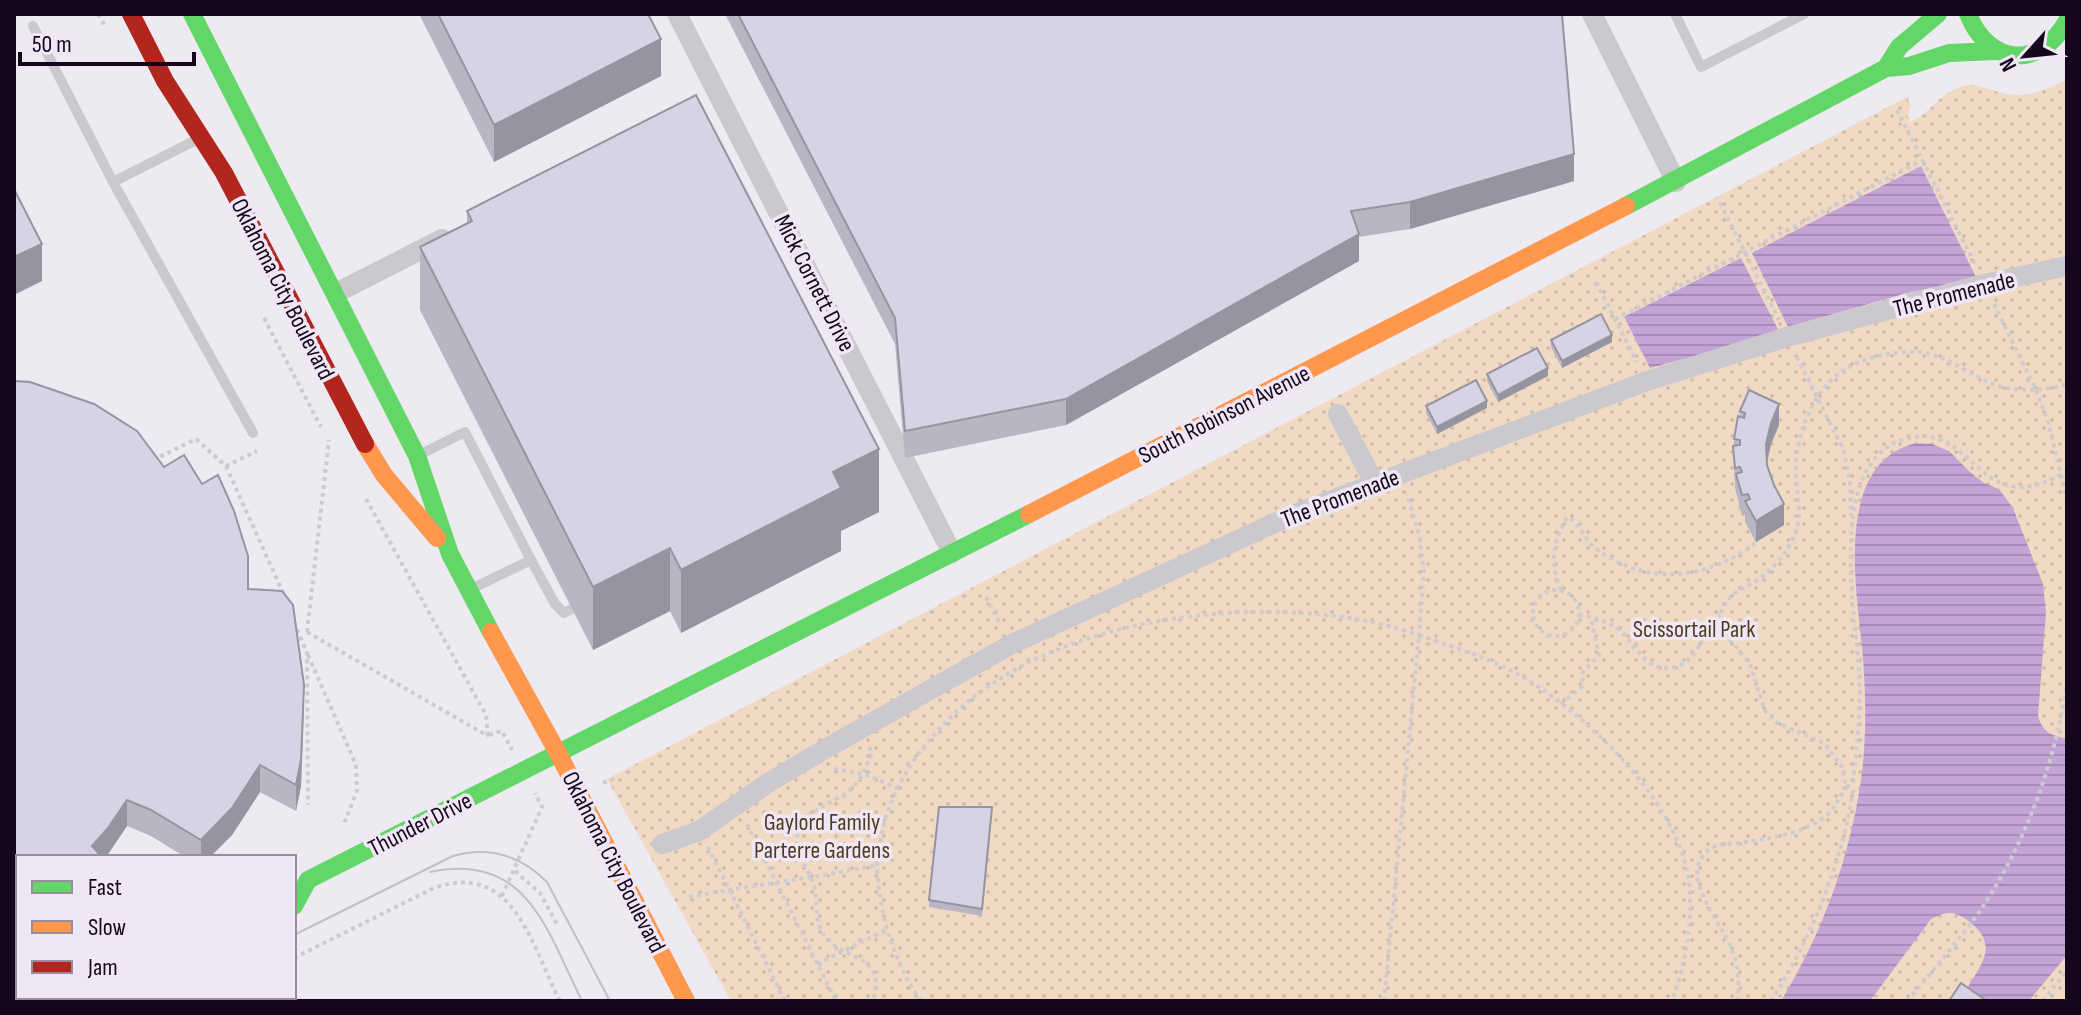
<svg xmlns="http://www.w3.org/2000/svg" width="2081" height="1015" font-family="'Sofia Sans Condensed',sans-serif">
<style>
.green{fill:url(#green-dots)}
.water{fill:url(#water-rules)}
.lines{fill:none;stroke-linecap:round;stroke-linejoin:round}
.path{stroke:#cdcbcf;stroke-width:4;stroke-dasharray:4 4;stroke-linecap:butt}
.lane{stroke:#cbc8ce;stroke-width:10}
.street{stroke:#cbc8ce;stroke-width:20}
.fast{stroke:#63d668;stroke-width:18}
.slow{stroke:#ff974d;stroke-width:18}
.jam{stroke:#b3261e;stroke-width:18}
.tram{stroke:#c1c0c2;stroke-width:2}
.wall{fill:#b9b5c5}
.shaded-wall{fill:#9694a0}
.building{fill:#d7d3e5;stroke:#9694a0;stroke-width:2}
.labels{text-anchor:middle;stroke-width:7;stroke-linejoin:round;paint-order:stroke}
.street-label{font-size:24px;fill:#15051d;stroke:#efe7f5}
.park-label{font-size:24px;fill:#533c1d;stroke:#efe7f5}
</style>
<defs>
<pattern id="green-dots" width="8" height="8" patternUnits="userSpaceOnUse" patternTransform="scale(2)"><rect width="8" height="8" fill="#f1dac3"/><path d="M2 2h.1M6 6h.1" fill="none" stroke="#cebaa7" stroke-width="1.8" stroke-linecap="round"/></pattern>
<pattern id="water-rules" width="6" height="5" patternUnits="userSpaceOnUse" patternTransform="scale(2)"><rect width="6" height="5" fill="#c4a4d7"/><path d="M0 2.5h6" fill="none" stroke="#a88cb8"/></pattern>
</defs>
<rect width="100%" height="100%" fill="#eeeaf2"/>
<!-- green -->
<path class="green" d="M 2067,79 L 2067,1001 L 731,1001 L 607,779 L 1907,97 L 1911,106 L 1907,115 L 1911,122 C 1931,112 1940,93 1963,86 C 1978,82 1992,92 2007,94 C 2029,98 2048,89 2067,79 Z"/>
<!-- water -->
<path class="water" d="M 1921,166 L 1977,279 L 1907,293 L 1788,327 L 1752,253 Z
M 1741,258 L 1780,333 L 1650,368 L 1624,317 Z
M 1916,443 L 1932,444 L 1949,451 L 1971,473 L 1984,483 L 1999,489 L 2013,508 L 2043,584 L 2046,612 L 2038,716 C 2043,733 2051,735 2067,739 L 2067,955 L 2029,1001 L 1961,1001 C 1975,968 2006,948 1966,919 C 1952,910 1945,912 1931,919 L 1870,1001 L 1781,1001 C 1823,932 1849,860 1861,780 C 1867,736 1866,691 1862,647 C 1856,586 1834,463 1916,443 Z"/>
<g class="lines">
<!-- path -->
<path class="path" d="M 98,14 L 105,26
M 1897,110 L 1975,264
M 1720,203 L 1779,320
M 1596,282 L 1637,362
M 1994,304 L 2036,390 L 2048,422 L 2067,500
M 264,318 L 321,427
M 1615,319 L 1923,160
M 1797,357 L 1844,451 L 1850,482 L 1851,516
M 153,460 L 196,439 L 226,466 L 257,451
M 226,466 L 284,595
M 366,499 L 486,715 L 488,736
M1533 613a23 23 0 1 1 46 0a23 23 0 1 1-46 0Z
M 1561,590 C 1549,563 1553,542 1567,517 C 1582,524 1583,539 1595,548 C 1648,587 1703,580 1755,544
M 986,597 L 1001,626
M 1579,614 C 1593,618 1608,621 1619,630 C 1637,645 1650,682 1684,663 C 1705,650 1702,624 1720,615
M 294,622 L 307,653 L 308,805
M 307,632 L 488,736
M 307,632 L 329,440
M 308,655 L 356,765 L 357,791 L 344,824
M 1561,704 L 1582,687 L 1583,672 L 1599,655 L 1591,619
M 489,735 L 502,731 L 512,750
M 869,747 L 872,753 C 866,766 862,780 850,790 C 831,806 803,808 797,837 C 794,857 807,864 813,882 C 819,900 813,919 824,935 C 843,962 887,952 873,1001
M 834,769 L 864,774 L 897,788
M 603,783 L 616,778
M 747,824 L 836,1001
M 708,847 L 785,1001
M 515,871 L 540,893 L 557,924
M 502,896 L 542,807 L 535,793
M 689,897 C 752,885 815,878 877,865
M 294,958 L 434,888 C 514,860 532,947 560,1001
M 817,964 L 886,930
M 921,1001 C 893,962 879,913 877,865 C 877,853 881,841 883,829 C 891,793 910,762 934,735 C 1029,622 1229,595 1367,621 C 1384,624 1402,630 1419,635 L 1424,571 L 1419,535 L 1407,494
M 1384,1001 L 1419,635 C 1454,648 1494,659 1526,679 C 1590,718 1679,803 1689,882 C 1693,923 1686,962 1672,1001
M 1737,1001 C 1746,944 1711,928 1698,881 C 1695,870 1700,855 1710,849 C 1719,843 1729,844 1740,843 C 1763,839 1790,836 1811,825 C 1837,813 1833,803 1848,786 L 1845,782 L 1842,767 L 1824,743 L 1777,723 L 1765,711 L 1750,664 L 1729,638 L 1720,615 C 1728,590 1744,591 1763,576 C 1778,564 1792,546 1797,527 C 1802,508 1796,491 1796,473 C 1795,457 1799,440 1804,425 C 1810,406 1822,387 1837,375 C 1856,358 1905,347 1929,354 C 1950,359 1965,371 1984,380 C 2009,393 2040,392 2067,384
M 1771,1001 C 1812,937 1841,866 1853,791 L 1848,786 L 1853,782 C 1857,745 1861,710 1859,673 C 1856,614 1825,461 1905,439 C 1976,418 1977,527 2067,471
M 1907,1001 C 1931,973 1955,945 1977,915 C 2025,846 2055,764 2067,682
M 2043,1001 L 2067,970"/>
<!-- lane -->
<path class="lane" d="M 1675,14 L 1701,67 L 1804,14
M 33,26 L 113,182
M 196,140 L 113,182 L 253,433
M 419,455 L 465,432 L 531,560 L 473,588
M 531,560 L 555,604 L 564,613 L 572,609"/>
<!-- street -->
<path class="street" d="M 677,14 L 952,553
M 1592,14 L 1676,182
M 336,293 L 442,239
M 1338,414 L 1375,484
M 662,844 L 699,831 L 768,783 L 825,749 L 1010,645 L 1292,515 L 1647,381 L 1787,337 L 1984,284 L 2067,266"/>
<!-- fast -->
<path class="fast" d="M 192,14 L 417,456 L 450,554 L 491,632
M 1968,14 C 1989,66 2039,70 2067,21
M 1886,68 L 1899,47 L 1938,14
M 1626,206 L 1886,68 L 1909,66 L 1949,53 L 1996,51
M 294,906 L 308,880 L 1029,514
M 267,997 L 269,1001"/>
<!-- slow -->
<path class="slow" d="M 365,444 L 384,475 L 437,538
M 1029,514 L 1626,206
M 491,632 L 559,755 L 686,1001
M 78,1001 L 85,997
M 148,1001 L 154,997"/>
<!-- jam -->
<path class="jam" d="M 131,14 L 165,81 L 224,173 L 365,444"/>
<!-- tram -->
<path class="tram" d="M 430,872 C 527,851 547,931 582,1001
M 294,935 L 453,856 C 489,846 521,856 547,882 L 610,1001
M 170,1001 L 177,997"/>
</g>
<!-- wall -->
<path class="wall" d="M 419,14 L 648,14 L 661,76 L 494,162 Z
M 725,14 L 1562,14 L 1574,181 L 1410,229 L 1359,237 L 1359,261 L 1066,425 L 905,458 L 895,344 Z
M 467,211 L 879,512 L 841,531 L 841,551 L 681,633 L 670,611 L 593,650 L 420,310 L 420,247 L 467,224 Z
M 1551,340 L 1612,342 L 1562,368 L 1551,347 Z
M 1487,374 L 1548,376 L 1498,402 L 1487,381 Z
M 1426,406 L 1487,408 L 1437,434 L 1426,413 Z
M 1740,411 L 1779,425 L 1771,444 L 1767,465 L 1784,525 L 1756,542 L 1745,522 L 1745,515 L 1742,516 L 1735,488 L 1733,446 L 1740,417 Z
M 248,589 L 304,712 L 301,786 L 296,811 L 260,792 L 232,835 L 210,857 L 185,857 L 151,836 L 127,826 L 106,857 L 18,857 Z
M 992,814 L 982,916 L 929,907 L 929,900 Z"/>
<!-- shaded-wall -->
<path class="shaded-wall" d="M 661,39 L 661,76 L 494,162 L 494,125 Z
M 1574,154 L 1574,181 L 1410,229 L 1410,202 Z
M 1359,234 L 1359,261 L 1066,425 L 1066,399 Z
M 42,244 L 42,281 L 14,295 L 14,257 Z
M 1612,335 L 1612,342 L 1562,368 L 1562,361 Z
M 1548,368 L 1548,376 L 1498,402 L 1498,395 Z
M 1487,401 L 1487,408 L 1437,434 L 1437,427 Z
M 1779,404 L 1779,425 L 1771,444 L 1766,464 L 1766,444 L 1771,423 Z
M 879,449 L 879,512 L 841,531 L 841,551 L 681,633 L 681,570 L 833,472 Z
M 1784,504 L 1784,525 L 1756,542 L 1756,521 Z
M 670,548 L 670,611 L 593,650 L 593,587 Z
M 304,685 L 301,786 L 296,811 L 296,785 Z
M 260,765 L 260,792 L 232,835 L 210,857 L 201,857 L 201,840 Z
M 127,800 L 127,826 L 106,857 L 92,857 L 92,846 Z
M 18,916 L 18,942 L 14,944 L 14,918 Z"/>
<!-- building -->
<path class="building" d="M 438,14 L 648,14 L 661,39 L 494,125 Z
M 738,14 L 1562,14 L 1574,154 L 1410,202 L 1351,211 L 1359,234 L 1066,399 L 905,431 L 895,318 Z
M 696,95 L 879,449 L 833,472 L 841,488 L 681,570 L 670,548 L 593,587 L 420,247 L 472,221 L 467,211 Z
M 14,189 L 42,244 L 14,257 Z
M 1601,314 L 1612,335 L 1562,361 L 1551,340 Z
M 1537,348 L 1548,368 L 1498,395 L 1487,374 Z
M 1476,380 L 1487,401 L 1437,427 L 1426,406 Z
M 14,381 L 30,382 L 94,404 L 137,431 L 164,467 L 184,455 L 202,484 L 218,475 L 234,511 L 248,556 L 248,589 L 282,591 L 293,605 L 304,685 L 301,760 L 296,785 L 260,765 L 232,808 L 201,840 L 151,810 L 127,800 L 108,828 L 92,846 L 102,857 L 18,857 L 18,916 L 14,918 Z
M 1749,390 L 1779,404 L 1771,423 L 1766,444 L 1767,465 L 1774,485 L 1784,504 L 1756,521 L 1745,501 L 1750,499 L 1748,494 L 1742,495 L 1736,474 L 1742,472 L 1740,467 L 1735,468 L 1733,446 L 1740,445 L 1740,440 L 1734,439 L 1738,416 L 1744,418 L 1745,413 L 1740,411 Z
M 939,807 L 992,807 L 982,909 L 929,900 Z
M 1961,983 L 1987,1001 L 1949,1001 Z"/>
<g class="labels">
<!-- street labels -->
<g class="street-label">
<text transform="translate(815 283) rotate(63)" y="8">Mick Cornett Drive</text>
<text transform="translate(283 289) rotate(63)" y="8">Oklahoma City Boulevard</text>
<text transform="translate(1954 294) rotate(-14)" y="8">The Promenade</text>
<text transform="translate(1224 414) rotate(-27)" y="8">South Robinson Avenue</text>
<text transform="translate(1340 498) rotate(-21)" y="8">The Promenade</text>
<text transform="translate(420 824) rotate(-27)" y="8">Thunder Drive</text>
<text transform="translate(614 862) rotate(63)" y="8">Oklahoma City Boulevard</text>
</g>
<!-- park labels -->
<g class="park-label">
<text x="1694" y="637">Scissortail Park</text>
<text x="822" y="830">Gaylord Family<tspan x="822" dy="28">Parterre Gardens</tspan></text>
</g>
</g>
<!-- border -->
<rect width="2081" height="1015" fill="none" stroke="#15051d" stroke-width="32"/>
<!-- legend -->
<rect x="16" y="855" width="280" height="144" fill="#efe7f5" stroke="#988d9f" stroke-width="2"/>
<rect x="32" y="881" width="40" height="12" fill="#63d668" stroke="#988d9f" stroke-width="2"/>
<text x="88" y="895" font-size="24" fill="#15051d">Fast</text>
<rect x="32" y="921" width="40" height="12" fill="#ff974d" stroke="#988d9f" stroke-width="2"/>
<text x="88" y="935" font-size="24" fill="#15051d">Slow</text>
<rect x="32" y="961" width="40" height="12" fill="#b3261e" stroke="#988d9f" stroke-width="2"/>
<text x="88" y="975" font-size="24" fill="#15051d">Jam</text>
<!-- north arrow -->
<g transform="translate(2025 56) rotate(243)" stroke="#efe7f5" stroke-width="6" paint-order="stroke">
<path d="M0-6L14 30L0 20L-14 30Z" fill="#15051d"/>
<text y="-12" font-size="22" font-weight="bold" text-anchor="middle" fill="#15051d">N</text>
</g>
<!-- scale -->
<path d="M20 52v12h174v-12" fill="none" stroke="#15051d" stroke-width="4"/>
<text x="32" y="52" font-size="24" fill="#15051d" stroke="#efe7f5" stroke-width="6" paint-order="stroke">50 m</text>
</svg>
